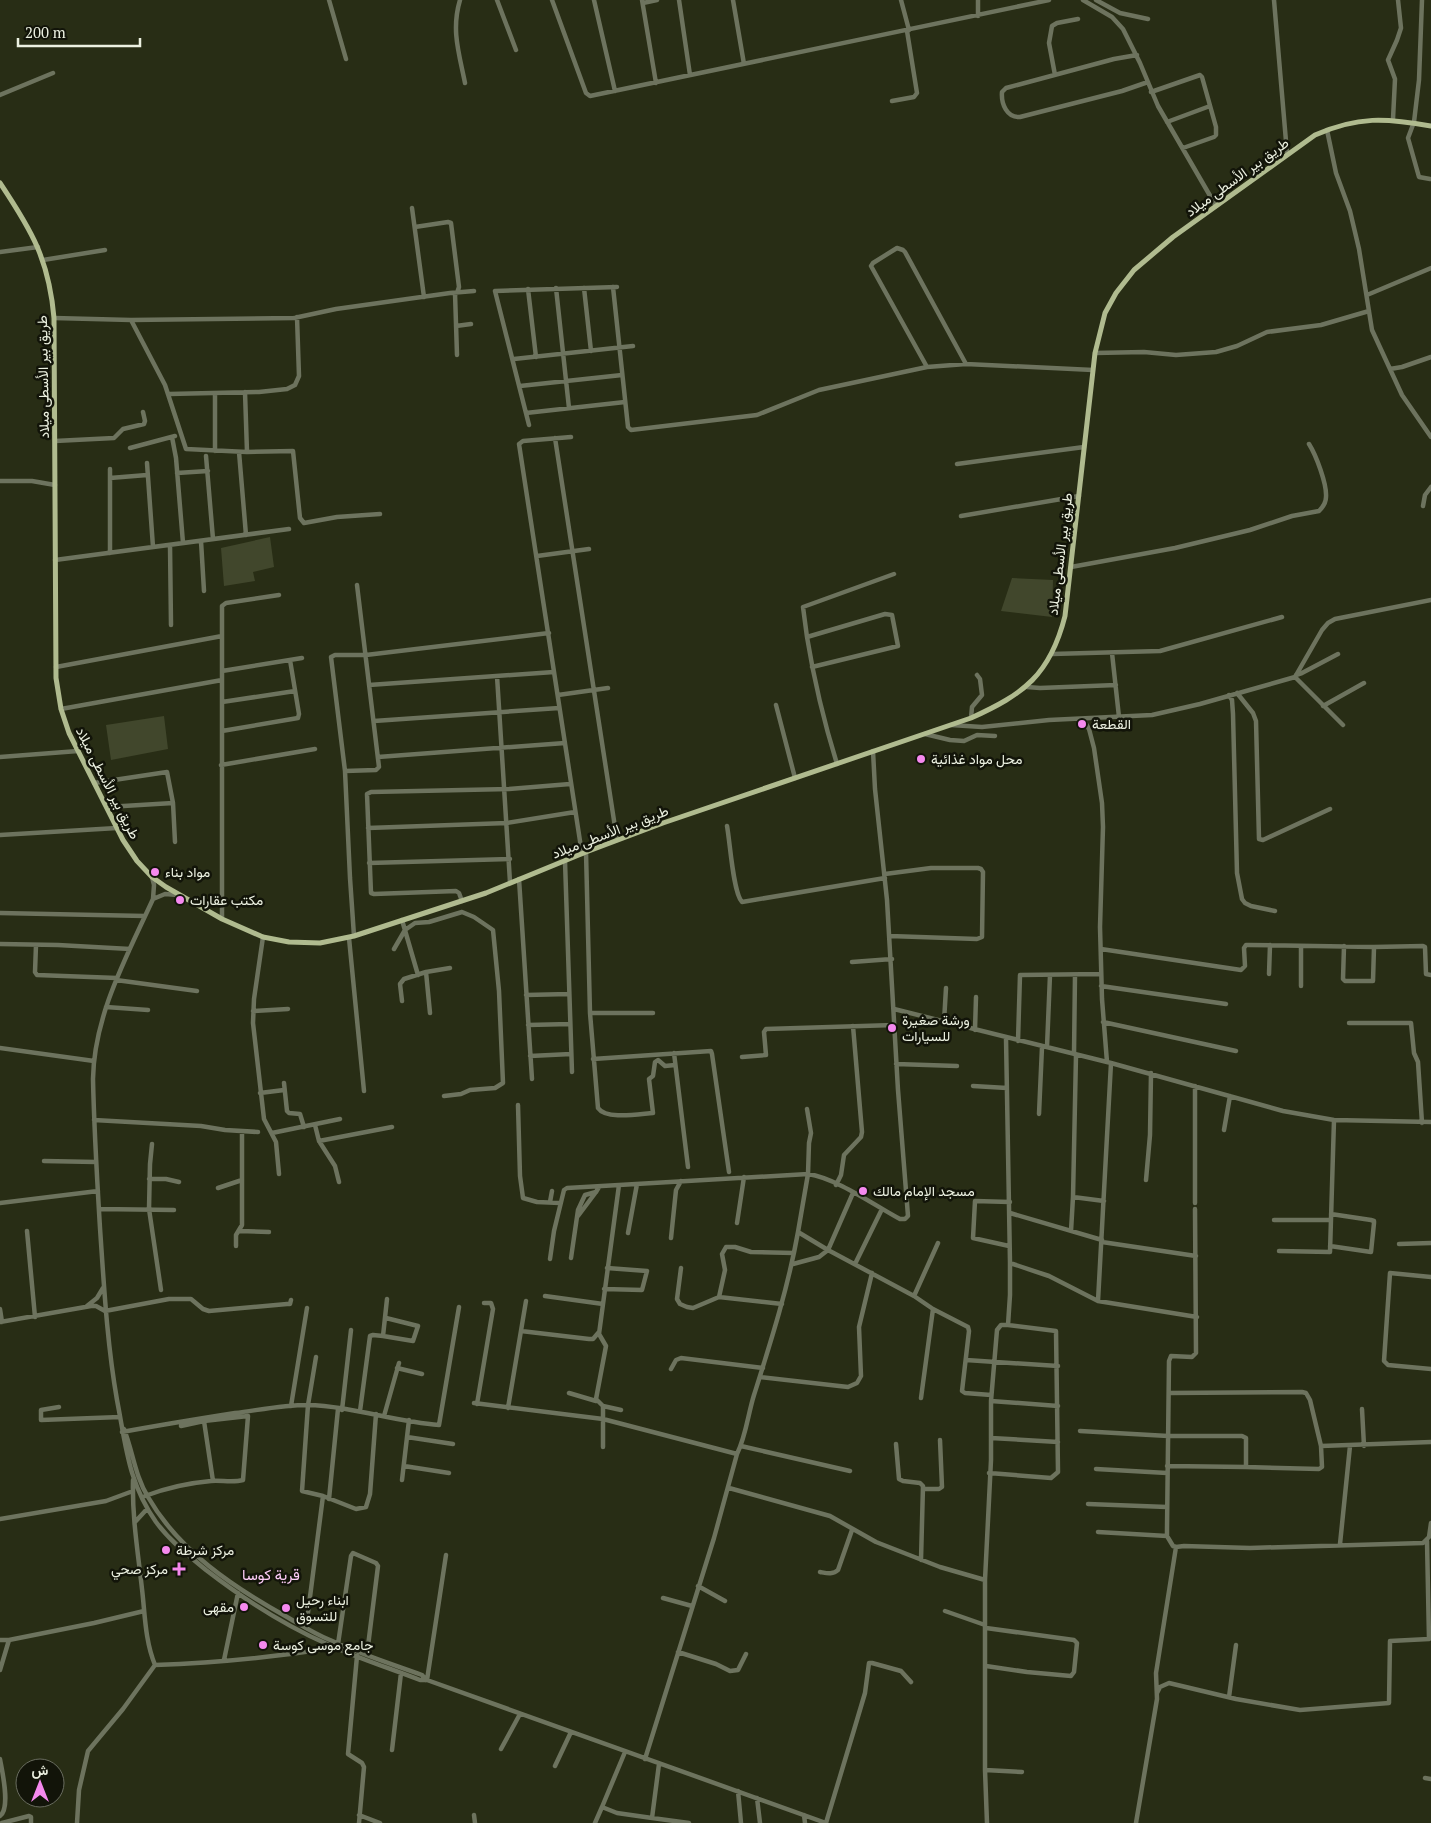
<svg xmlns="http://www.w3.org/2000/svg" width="1431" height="1823" font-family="'PT Serif',Vazirmatn,serif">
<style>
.green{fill:#41472c}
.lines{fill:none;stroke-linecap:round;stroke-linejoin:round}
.minor{stroke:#6d735e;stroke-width:4.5}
.major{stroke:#b0bb8f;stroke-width:5}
.poi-dot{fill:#f589ee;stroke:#121409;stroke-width:2}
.labels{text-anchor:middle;stroke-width:5;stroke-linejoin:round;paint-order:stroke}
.street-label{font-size:14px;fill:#ecf1e1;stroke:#121409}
.poi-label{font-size:14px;fill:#ecf1e1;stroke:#121409;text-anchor:start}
.neighbourhood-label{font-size:15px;fill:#fecdf9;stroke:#121409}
</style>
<rect width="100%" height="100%" fill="#282d15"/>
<!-- green -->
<path class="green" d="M 270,537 L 274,567 L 253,572 L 255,581 L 224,586 L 221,548 Z
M 1012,578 L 1053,580 L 1052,617 L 1001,611 Z
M 164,716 L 168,749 L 111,760 L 106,725 Z"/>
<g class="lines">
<!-- minor -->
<path class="minor" d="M 329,0 L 346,59
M 460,0 C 451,30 459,53 465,83
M 497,0 L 516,50
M 552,0 L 586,93 L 590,96 L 1049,0
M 594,0 L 615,91
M 642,0 L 656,83
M 679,0 L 690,75
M 733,0 L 744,64
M 901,0 L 909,30
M 978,0 L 978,16
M 1083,0 L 1112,17 L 1123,29 L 1140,63 L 1158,106 L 1216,206
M 1096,0 L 1120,13 L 1148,19
M 1274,0 L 1287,153
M 1422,0 L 1419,80 L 1414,122 L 1408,138 L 1419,177 L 1430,179
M 643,3 L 657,0
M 1137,55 L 1114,59 L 1006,88 L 1002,92 C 1001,104 1007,118 1020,117 L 1122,91 L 1148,82
M 1055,75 L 1049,43 L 1052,26 L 1057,23 L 1078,19
M 1151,92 L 1200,75 L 1202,77 L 1216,127 L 1216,135 L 1214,137 L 1183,148
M 0,95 L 53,73
M 892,101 L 914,97 L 917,93 L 907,31
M 1393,119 L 1395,79 L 1388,60 L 1397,40 L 1401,28 L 1398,0
M 1167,122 L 1210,106
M 1327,130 L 1336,173 L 1350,211 L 1359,249 L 1372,330 L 1402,395 L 1431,437
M 412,208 L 424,297
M 415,227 L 448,222 L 451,223 L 459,287 L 457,293
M 0,252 L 38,247
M 43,260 L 105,250
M 613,287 L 628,427 L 631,430 L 757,415 L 819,390 L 927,367 L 966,364 L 1093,370
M 556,288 L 569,408
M 584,288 L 591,351
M 528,289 L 536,357
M 455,293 L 457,355
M 1367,295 L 1431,268
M 54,318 L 131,320 L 294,318 L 336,309 L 450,293 L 474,291
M 131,320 L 165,385 L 186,449 L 247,452 L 293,451 L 300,518 L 304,523 L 337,517 L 380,514
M 456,326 L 471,324
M 1095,353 L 1144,352 L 1176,355 L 1216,352 L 1237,346 L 1267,332 L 1321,325 L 1369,311
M 514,359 L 633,346
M 927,367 L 871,266 L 873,263 L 897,248 L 903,250 L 905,252 L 966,364
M 1390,369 L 1402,367 L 1431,357
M 520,386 L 622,375
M 245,392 L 247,452
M 215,393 L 215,451
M 169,394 L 259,392 L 287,389 L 295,385 L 299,376 L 297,317
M 526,413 L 625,402
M 529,425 L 495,291 L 617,287
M 172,437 L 176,458 L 183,543
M 571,437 L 523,441 L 519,444 L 582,854
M 555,438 L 617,840
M 55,441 L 114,438 L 123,429 L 144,424 L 145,421 L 143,412
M 130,448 L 175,436
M 239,452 L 246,535
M 206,456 L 213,539
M 147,463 L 153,547
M 957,464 L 1084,447
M 110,469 L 110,553
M 177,473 L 208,471
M 110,478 L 147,475
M 0,481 L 32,481 L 55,485
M 1423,506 L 1425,495 L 1431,487
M 961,516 L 1079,496
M 201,541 L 204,591
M 170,545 L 171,625
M 537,556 L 589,549
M 55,560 L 289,529
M 1071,567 L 1175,548 L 1250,530 L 1292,516 L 1319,511 C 1323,507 1326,503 1326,497 C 1327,484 1316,455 1309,444
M 807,637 L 803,607 L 894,574
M 1112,653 L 1119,717
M 1052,654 L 1160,651 L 1282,617
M 56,667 L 222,636
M 812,667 L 898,646 L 892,615 L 885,614 L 807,637 C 814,680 824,722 837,764
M 222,671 L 302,658
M 1296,675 L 1302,673 L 1338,654
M 497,676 L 510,882
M 1295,677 L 1343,725
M 369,685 L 554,672
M 1027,687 L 1040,688 L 1116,685
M 1237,693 L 1253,713 L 1256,721 L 1259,839 L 1263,840 L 1330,809
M 558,695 L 608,688
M 1229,695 L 1232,700 L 1233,714 L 1237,873 L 1242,899 L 1245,903 L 1251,906 L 1275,911
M 222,702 L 295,691
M 776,705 L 795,778
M 1323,706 L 1364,683
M 61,709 L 222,680
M 971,718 L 972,707 L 982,695 L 980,679 L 977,675
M 1083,719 L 1089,729 L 1094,748 L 1102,803 L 1103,827 L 1100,927 L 1102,999 L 1107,1062
M 374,721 L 559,708
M 951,725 L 982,727 L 1049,720 L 1152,715 L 1200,704 L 1295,677 L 1322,630 L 1328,623 L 1335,619 L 1431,600
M 222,731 L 298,718 L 299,714 L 290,660
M 925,734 L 950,740 L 964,741 L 977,735 L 995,736
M 0,757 L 78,751
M 378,757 L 565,743
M 221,765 L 315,749
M 345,771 L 376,770 L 379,767 L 357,585
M 94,783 L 167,772 L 173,803 L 175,842
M 107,807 L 173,803
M 727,826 C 730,841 733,893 742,902 L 885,878
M 368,828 L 507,823 L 575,812
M 0,835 L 117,828
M 586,852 L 590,1013 L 598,1108 C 606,1120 639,1114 653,1113 L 649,1079 L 653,1076 L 655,1062 L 658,1060 L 665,1066 L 675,1065
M 565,861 L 572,1072
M 369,863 L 510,859
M 885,874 L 931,868 L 978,868 L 981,869 L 983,872 L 982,937 L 977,939 L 890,936
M 152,877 L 154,885 L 153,899 C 127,956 94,1015 93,1079 C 94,1129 97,1178 100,1228 C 104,1286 107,1343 117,1400 C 126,1446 128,1482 156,1522 C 170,1541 188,1555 206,1570 C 241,1597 286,1626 327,1644 C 357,1658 389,1668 420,1680 L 427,1680 L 826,1823
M 519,879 L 532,1079
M 153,899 L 165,894 L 178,895
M 462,901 L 459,893 L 456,891 L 374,894 L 371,893 L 367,794 L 371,792 L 509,789 L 570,784
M 0,913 L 145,916
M 222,919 L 222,606 L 226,603 L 279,595
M 402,920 L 418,975
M 354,936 L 350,878 L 345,771 L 331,657 L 335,655 L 366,655 L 549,633
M 263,937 L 254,999 L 253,1023 L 264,1119 L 276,1142 L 279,1174
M 349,938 L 364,1091
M 0,944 L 58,945 L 130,949
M 36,945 L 35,972 L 37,975 L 117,978
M 1301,946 L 1301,986
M 1344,946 L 1343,979 L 1345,981 L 1373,981 L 1374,947
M 394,949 L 405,930 L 415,923 L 429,922 L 462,912 L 474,917 L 493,930 L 499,991 L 503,1083 L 495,1088 L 470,1090 L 461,1094 L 444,1096
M 1101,949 L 1241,970 L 1245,966 L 1244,948 L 1246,945 L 1249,945 L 1374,947 L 1423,946 L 1425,947 L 1426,974 L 1431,975
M 852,962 L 892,959
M 426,972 L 430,1013
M 1269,974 L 1270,945
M 116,980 L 197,991
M 1101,986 L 1226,1004
M 526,995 L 569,994
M 402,1001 L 400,984 L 404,979 L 426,972 L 450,968
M 106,1007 L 148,1010
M 894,1009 L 1111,1063 L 1283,1111 L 1334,1120 L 1431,1122
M 253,1011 L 288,1009
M 590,1013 L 653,1013
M 944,1022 L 946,988
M 1103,1022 L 1236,1051
M 1349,1023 L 1411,1023 L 1414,1053 L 1418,1062 L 1422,1123
M 528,1025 L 570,1024
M 975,1030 L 976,997
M 1006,1038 L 1010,1263 L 1049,1276 L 1098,1301 L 1197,1317
M 1018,1041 L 1020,975 L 1101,974
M 1047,1047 L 1050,975
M 0,1048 L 94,1061
M 674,1053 L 688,1167
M 1074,1054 L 1075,975
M 1076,1055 L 1073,1197 L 1104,1201
M 530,1056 L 571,1054
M 742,1057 L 766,1055 L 764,1032 L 766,1029 L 894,1025
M 593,1059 L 711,1051 L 712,1054 L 729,1172
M 896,1064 L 957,1066
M 284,1083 L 287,1111 L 289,1113 L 300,1114 L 304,1127
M 973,1086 L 1007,1088
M 260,1093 L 284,1090
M 518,1105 L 520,1176 L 523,1198 L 537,1202 L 560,1203
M 807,1109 L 811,1133 L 809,1143 L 808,1174 L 798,1232 L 828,1250 L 914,1296 L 933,1309 L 968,1327 L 969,1331 L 962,1391 L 965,1393 L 991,1395
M 1039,1114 L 1042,1047
M 94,1120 L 201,1126 L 225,1130 L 258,1132
M 315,1125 L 319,1141 L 335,1166 L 339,1182
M 1224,1130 L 1230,1096
M 272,1133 L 340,1119
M 319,1141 L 392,1127
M 152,1144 L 150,1164 L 149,1209 L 161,1290
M 44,1161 L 96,1162
M 149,1179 L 166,1179 L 179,1182
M 1146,1180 L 1150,1135 L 1151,1073
M 836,1185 L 841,1175 L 844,1155 L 861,1137 L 862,1132 L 853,1026
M 218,1188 L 242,1180
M 550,1202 L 552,1191
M 0,1203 L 98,1191
M 1195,1203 L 1195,1086
M 99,1209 L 174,1210
M 1010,1213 L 1102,1240
M 578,1216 L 596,1192
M 1274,1220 L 1331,1220
M 737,1223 L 744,1177
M 27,1231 L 35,1317
M 239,1231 L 269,1232
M 1071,1231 L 1073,1197
M 628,1233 L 637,1184
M 671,1238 L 676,1190 L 681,1181
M 1102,1242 L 1196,1256
M 1399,1244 L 1431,1243
M 236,1246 L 236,1235 L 242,1225 L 242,1131
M 1009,1246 L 973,1238 L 975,1201 L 1010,1202
M 1330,1246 L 1371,1252 L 1374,1223 L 1374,1221 L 1371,1220 L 1331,1214
M 1279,1251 L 1330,1252 L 1334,1120
M 571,1258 L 578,1210 L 585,1195 L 596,1192 L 599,1187
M 550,1259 L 554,1231 L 564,1190 L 567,1188 L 619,1185
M 793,1264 L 819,1257 L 828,1250 L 853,1193
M 855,1264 L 882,1209
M 681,1268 L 677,1299 L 680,1304 L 687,1307 L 693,1308 L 719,1297 L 782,1304
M 1431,1277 L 1390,1273 L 1384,1361 L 1388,1365 L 1431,1369
M 604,1289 L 642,1290 L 647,1271 L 607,1268
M 545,1296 L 603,1304
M 914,1296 L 938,1243
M 719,1297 L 725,1270 L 722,1254 L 726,1247 L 735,1247 L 751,1252 L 794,1253
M 1098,1301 L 1111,1063
M 87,1306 L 97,1298 L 103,1288
M 0,1309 L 2,1322
M 0,1322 L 91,1306 L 96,1306 L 105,1311 L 169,1299 L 191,1299 L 203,1309 L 209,1311 L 287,1304 L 290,1304 L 291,1300
M 521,1331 L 589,1339 L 593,1339 L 599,1332
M 383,1336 L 413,1341 L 418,1326 L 386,1318
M 316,1357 L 308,1405 L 302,1491 L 323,1496 L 356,1509 L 366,1507 L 370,1494 L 376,1414
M 966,1360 L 1058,1366
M 397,1368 L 422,1374
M 671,1369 L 676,1360 L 681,1358 L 763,1368
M 760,1377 L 848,1387 L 857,1383 L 861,1376 L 859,1327 L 872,1273
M 569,1393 L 596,1401
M 1169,1393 L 1302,1392 L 1306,1393 L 1310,1400 L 1321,1446 L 1322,1467 L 1319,1469 L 1246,1467
M 921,1398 L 933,1309
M 991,1401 L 1058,1406
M 474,1403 L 603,1419 L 737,1454
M 477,1404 L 493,1309 L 491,1303 L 484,1303
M 291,1406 L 307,1308
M 603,1406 L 621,1410
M 59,1407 L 41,1410 L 41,1420 L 120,1417
M 508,1408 L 526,1301
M 1362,1409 L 1364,1446
M 342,1410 L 351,1330
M 360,1411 L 370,1336 L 373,1335 L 383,1336 L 387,1299
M 384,1416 L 399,1363
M 181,1426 L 204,1421
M 124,1429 C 133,1452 135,1476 148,1497 C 179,1551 233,1587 287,1617 C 301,1625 315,1634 330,1640 C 360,1654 392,1664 422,1675 L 426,1680
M 1080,1431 L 1168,1436 L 1242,1436 L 1246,1438 L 1246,1467 L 1167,1466
M 122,1432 C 160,1425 197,1419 235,1413 C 259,1410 283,1405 307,1405 C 352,1406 395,1422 439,1425 L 459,1307
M 407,1437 L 453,1444
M 991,1438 L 1058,1442
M 896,1444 L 899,1479 L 903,1481 L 920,1483 L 923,1486 L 921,1560
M 741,1446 L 850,1471
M 1321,1446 L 1431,1442
M 603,1447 L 603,1406 L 596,1399 L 606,1346 L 599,1334 L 619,1185 L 808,1174 C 836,1178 874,1205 900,1219 L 905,1219 L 908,1216 L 898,1090 L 887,900 L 875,789 L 873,751
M 404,1466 L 449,1473
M 1096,1469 L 1167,1473
M 989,1473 L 1051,1478 L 1058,1472 L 1056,1331 L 1008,1325
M 133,1480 C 132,1517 138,1553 142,1589 C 145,1614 145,1641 155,1665
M 402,1480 L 409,1420
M 729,1488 L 830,1516 L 876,1542 L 940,1567 L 985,1580
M 923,1489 L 939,1489 L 942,1487 L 940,1440
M 145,1496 C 166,1488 188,1483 211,1481 C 221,1480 233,1483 243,1480 L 248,1416 L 204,1421 L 213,1481
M 329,1499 L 338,1409
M 1088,1504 L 1167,1507
M 0,1519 L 106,1501 L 133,1491
M 135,1522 L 147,1509
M 1098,1532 L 1167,1536
M 1340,1544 L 1350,1446
M 1176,1547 L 1173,1546 L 1167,1536 L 1167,1529 L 1169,1361 L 1171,1356 L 1192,1357 L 1196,1353 L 1195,1209
M 820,1572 C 826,1573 833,1575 838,1570 L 852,1530
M 698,1586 L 725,1601
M 663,1598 L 692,1606
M 945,1611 L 985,1625
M 306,1628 L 323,1496
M 0,1640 L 9,1640 L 94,1623 L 144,1611
M 338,1644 L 351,1556 L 353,1553 L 376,1563 L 378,1566 L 367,1654
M 678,1652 L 716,1664 L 730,1671 L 738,1670 L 746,1654
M 357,1656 L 348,1754 L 362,1763 L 364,1767 L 359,1823
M 224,1660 L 238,1593
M 155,1665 C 215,1663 274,1657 333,1648
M 986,1666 L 1027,1672 L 1071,1676 L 1074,1672 L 1077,1643 L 1074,1640 L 986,1628
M 0,1670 L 9,1640
M 427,1680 L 446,1555
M 1157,1693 L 1160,1687 L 1169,1683 L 1236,1699 L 1300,1710 L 1389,1703 L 1390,1641 L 1429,1639 L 1427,1541
M 1229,1697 L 1236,1645
M 501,1749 L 520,1714
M 392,1750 L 401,1673
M 625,1752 L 602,1807 L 617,1813 L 652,1818
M 0,1759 C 2,1771 11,1808 0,1816
M 645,1759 L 714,1538 L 737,1454 C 746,1436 748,1414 754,1395 C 771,1341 788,1288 798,1232
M 659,1764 L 652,1818 L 689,1823
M 555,1766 L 571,1732
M 985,1770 L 1022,1772
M 1425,1778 L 1431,1779
M 738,1791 L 741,1823
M 757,1798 L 760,1823
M 359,1815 L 380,1823
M 474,1815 L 475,1823
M 804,1815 L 805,1823
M 2,1823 L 29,1816 L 31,1817 L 31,1823
M 77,1823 L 79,1790 L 88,1751 L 123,1709 L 155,1665
M 595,1823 L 602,1807
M 826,1823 L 854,1730 L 865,1693 L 869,1663 L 872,1663 L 901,1671 L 911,1682
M 987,1823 L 985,1770 L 985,1580 L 991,1460 L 991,1401 L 997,1330 L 1001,1325 L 1008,1325 L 1010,1295 L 1010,1263
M 1136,1823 L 1157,1699 L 1156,1673 L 1176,1547 L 1184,1546 L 1250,1548 L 1423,1543 L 1429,1537 L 1431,1523"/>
<!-- major -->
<path class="major" d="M 0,183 C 32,231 49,260 54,318 L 56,678 L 61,709 L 69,733 L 123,840 L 137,861 L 152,877 L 166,887 L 222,919 L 263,937 L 289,942 L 320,943 L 354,936 L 486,893 L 586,852 L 663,823 L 971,718 C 1024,694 1050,675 1065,616 L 1095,353 L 1105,313 L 1116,293 L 1134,270 L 1173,237 L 1315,135 C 1358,116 1386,118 1431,126"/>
</g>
<!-- markers -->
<g class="poi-dot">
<circle cx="1082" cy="724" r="5"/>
<circle cx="921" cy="759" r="5"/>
<circle cx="155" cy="872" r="5"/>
<circle cx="180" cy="900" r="5"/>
<circle cx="892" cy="1028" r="5"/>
<circle cx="863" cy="1191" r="5"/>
<circle cx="166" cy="1550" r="5"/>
<path d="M176.5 1561.5h5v5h5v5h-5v5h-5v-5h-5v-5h5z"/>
<circle cx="244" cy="1607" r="5"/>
<circle cx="286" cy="1608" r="5"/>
<circle cx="263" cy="1645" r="5"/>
</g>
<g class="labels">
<!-- street labels -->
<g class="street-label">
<text transform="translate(1237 177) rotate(-36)" y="5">طريق بير الأسطى ميلاد</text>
<text transform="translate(43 377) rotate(-91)" y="5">طريق بير الأسطى ميلاد</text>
<text transform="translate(1060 554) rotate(-83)" y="5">طريق بير الأسطى ميلاد</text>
<text transform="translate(108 783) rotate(63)" y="5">طريق بير الأسطى ميلاد</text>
<text transform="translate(610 832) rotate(-21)" y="5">طريق بير الأسطى ميلاد</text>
</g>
<!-- poi labels -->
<g class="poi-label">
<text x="1092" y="729">القطعة</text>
<text x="931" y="764">محل مواد غذائية</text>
<text x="165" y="877">مواد بناء</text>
<text x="190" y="905">مكتب عقارات</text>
<text x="902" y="1025">ورشة صغيرة<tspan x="902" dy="16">للسيارات</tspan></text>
<text x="873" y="1196">مسجد الإمام مالك</text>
<text x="176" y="1555">مركز شرطة</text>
<text x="168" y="1574" text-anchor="end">مركز صحي</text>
<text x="296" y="1605">ابناء رحيل<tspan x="296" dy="16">للتسوق</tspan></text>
<text x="234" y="1612" text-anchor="end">مقهى</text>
<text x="273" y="1650">جامع موسى كوسة</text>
</g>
<!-- neighbourhood labels -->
<g class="neighbourhood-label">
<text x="271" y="1580">قرية كوسا</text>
</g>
</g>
<!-- north arrow -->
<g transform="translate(40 1783)"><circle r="24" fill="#121409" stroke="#696c5f"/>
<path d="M0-4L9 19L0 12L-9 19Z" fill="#f589ee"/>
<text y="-8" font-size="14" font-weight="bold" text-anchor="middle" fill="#ecf1e1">ش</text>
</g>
<!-- scale -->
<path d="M18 38v8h122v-8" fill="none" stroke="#ecf1e1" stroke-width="2.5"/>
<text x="25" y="38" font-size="15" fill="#ecf1e1" stroke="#121409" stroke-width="4" paint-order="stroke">200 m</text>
</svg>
